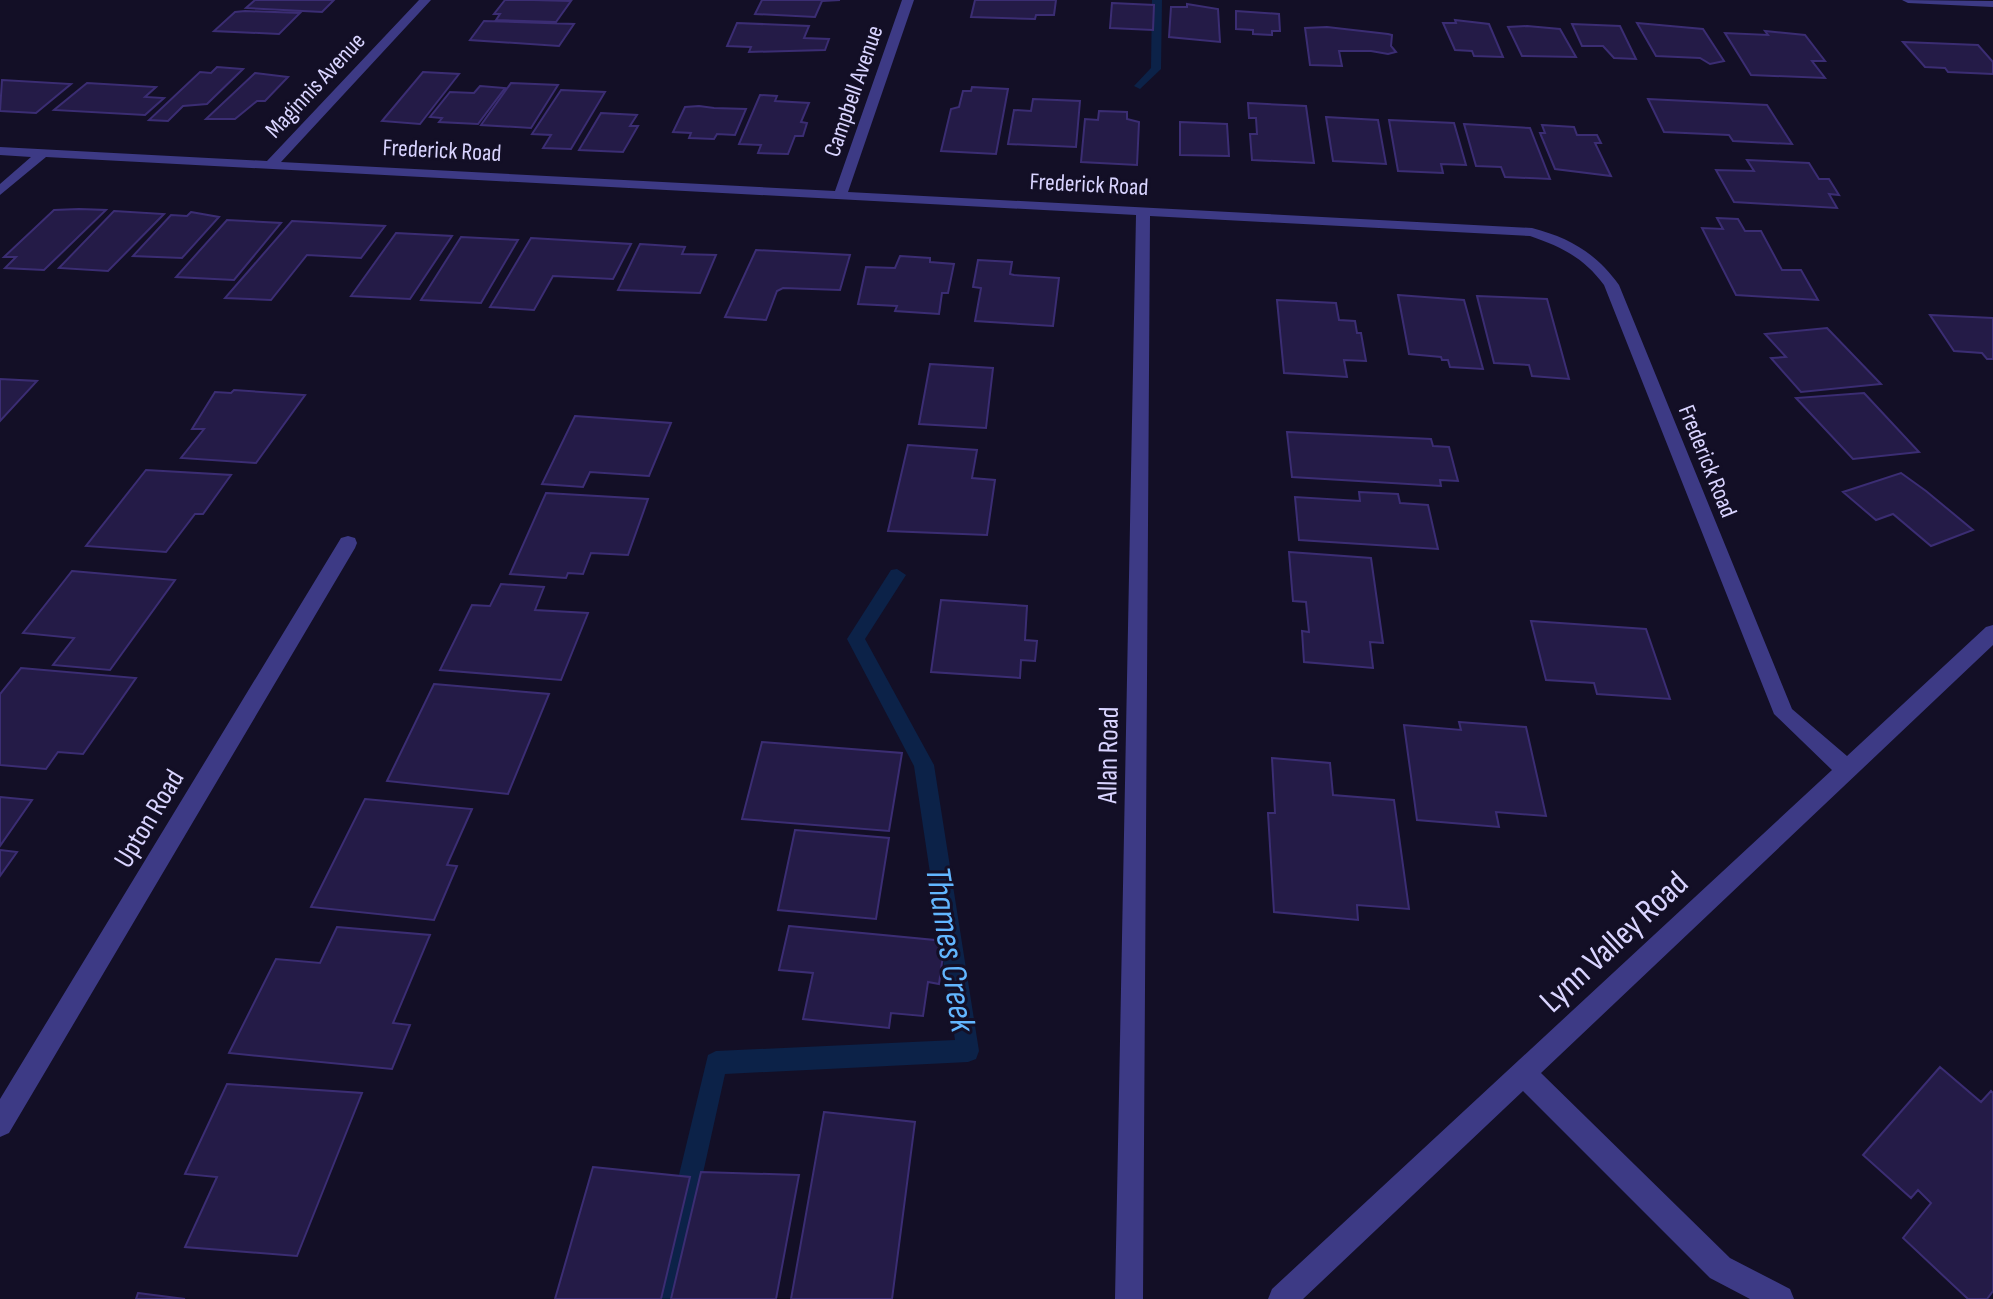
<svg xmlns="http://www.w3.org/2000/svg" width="1993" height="1299" font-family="'Sofia Sans Condensed',sans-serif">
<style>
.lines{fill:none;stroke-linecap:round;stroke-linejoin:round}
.stream{fill:#0c2248;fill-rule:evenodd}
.building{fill:#241b47;stroke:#3b2d73;stroke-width:2}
.minor{fill:#3d3a85;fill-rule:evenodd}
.labels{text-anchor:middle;stroke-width:6;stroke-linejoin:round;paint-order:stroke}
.far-street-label{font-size:24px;fill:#d9d4ff;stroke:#130f26}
.street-label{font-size:28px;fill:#d9d4ff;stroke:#130f26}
.near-street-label{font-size:34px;fill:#d9d4ff;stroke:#130f26}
.near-water-label{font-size:36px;font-style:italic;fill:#62b6ff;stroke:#130f26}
</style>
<rect width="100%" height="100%" fill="#130f26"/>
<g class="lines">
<!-- stream -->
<path class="stream" d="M 1152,0 L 1162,0 L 1161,69 L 1140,89 L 1134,86 L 1151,68 Z
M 897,569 L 906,575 L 865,639 L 934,765 L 979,1051 L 976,1059 L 968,1062 L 725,1074 L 675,1299 L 649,1299 L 708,1055 L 716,1051 L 955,1040 L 914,766 L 847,639 L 891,570 Z"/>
</g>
<!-- building -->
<path class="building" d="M 255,0 L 334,0 L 322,12 L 246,8 Z
M 505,0 L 533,0 L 571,1 L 556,22 L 496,20 L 500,14 L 494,14 Z
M 762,0 L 840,0 L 822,1 L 815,17 L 755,14 Z
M 975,0 L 1056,0 L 1054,15 L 1036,15 L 1035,19 L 971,17 Z
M 1112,3 L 1154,5 L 1153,30 L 1110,28 Z
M 1187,4 L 1218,9 L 1220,42 L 1169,37 L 1171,7 L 1187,7 Z
M 245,11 L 300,13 L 279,34 L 214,31 L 235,12 Z
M 1236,11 L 1279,14 L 1280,31 L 1272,31 L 1272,35 L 1253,34 L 1253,30 L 1236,29 Z
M 1455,20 L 1489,24 L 1503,57 L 1474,56 L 1472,51 L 1455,50 L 1443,23 L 1456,23 Z
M 484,21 L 574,24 L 559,46 L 470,40 Z
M 737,23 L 809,26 L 804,38 L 829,39 L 825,50 L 749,52 L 751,47 L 727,46 Z
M 1637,23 L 1703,29 L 1724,61 L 1710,64 L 1700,58 L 1656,56 Z
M 1572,24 L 1620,26 L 1636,59 L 1614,58 L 1603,46 L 1582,46 Z
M 1527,26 L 1560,29 L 1576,57 L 1522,56 L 1508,27 Z
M 1327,27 L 1388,34 L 1392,35 L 1391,46 L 1396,52 L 1388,54 L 1371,51 L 1339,51 L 1342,66 L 1310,65 L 1305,28 Z
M 1765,31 L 1805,35 L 1825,61 L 1812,61 L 1825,78 L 1751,75 L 1725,33 L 1768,35 Z
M 1903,42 L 1978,45 L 1993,62 L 1993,74 L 1948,72 L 1945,68 L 1925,67 Z
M 217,67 L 243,69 L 207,104 L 183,106 L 168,121 L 149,120 L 200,72 L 211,73 Z
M 423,72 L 459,74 L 420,124 L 382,121 Z
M 255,73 L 288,77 L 265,101 L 257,101 L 235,119 L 206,119 Z
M 2,80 L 71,84 L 36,113 L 0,111 Z
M 87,83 L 156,87 L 145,97 L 164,98 L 145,115 L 54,110 Z
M 511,83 L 558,85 L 531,128 L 481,125 Z
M 480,86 L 505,88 L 478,124 L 439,122 L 442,118 L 430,117 L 450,92 L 474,93 Z
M 972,87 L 1008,89 L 996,154 L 941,151 L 951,109 L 959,107 L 963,91 L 971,91 Z
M 561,90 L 605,92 L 571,149 L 543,148 L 551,135 L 532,134 Z
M 760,95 L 777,96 L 775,101 L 809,103 L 801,122 L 807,123 L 803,136 L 795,136 L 788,154 L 758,153 L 761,145 L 739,144 Z
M 1033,99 L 1080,101 L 1076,147 L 1008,144 L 1014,110 L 1031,111 Z
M 1648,99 L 1767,105 L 1792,144 L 1733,141 L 1729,135 L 1664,132 Z
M 1248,103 L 1306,106 L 1314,163 L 1252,160 L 1250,134 L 1257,134 L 1256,118 L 1249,118 Z
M 699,106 L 714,108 L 746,109 L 735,135 L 717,134 L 714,139 L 689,138 L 691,133 L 673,132 L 685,107 Z
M 1099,111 L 1127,112 L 1127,119 L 1139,122 L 1137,165 L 1081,162 L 1085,119 L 1098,120 Z
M 601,113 L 637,115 L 630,126 L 638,126 L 623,152 L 579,150 Z
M 1326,117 L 1378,120 L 1386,164 L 1333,161 Z
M 1389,120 L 1454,123 L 1466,165 L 1441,164 L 1443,173 L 1398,171 Z
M 1180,122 L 1227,124 L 1229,156 L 1180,155 Z
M 1464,124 L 1530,128 L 1550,179 L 1505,177 L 1501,167 L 1476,166 Z
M 1542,125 L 1574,127 L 1577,135 L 1597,135 L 1601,143 L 1595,143 L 1611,176 L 1555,169 L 1540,133 L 1545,133 Z
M 1747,160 L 1809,163 L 1819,179 L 1829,179 L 1839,195 L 1829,194 L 1837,208 L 1734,202 L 1716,170 L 1754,171 Z
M 79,209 L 106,210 L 44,270 L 5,268 L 16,257 L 4,257 L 54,210 Z
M 114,211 L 164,214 L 108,271 L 59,268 Z
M 191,212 L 219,217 L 182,258 L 133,256 L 171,215 L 187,216 Z
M 1717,218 L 1738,219 L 1745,231 L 1761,231 L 1782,270 L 1801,270 L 1818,300 L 1736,295 L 1702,228 L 1723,229 Z
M 227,220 L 281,223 L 234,280 L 176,277 Z
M 292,221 L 385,226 L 361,258 L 307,255 L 271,300 L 225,298 Z
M 396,233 L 452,236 L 410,299 L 351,296 Z
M 461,237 L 518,240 L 481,303 L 421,300 Z
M 531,238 L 631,244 L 613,279 L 553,276 L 534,310 L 490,307 Z
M 640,244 L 685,247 L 682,254 L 716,255 L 700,293 L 618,290 Z
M 756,250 L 850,255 L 840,290 L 783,288 L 777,291 L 766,320 L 725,317 Z
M 900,256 L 930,258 L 930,262 L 954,264 L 948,293 L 942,293 L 939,314 L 895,311 L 897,306 L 858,304 L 866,267 L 895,268 Z
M 978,260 L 1012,262 L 1010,274 L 1014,275 L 1059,278 L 1053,326 L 975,321 L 981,288 L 973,287 Z
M 1398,295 L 1464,300 L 1483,369 L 1450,367 L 1448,360 L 1442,360 L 1441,357 L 1409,354 Z
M 1477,296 L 1547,299 L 1569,379 L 1532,376 L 1529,365 L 1494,363 Z
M 1277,300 L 1336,303 L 1339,320 L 1355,321 L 1357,333 L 1361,333 L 1366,361 L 1344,360 L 1347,377 L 1284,373 Z
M 1930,315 L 1993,318 L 1993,359 L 1987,359 L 1982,353 L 1954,351 Z
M 1827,328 L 1881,384 L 1801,392 L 1771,358 L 1786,357 L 1765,334 Z
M 930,364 L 993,368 L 986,428 L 919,424 Z
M 0,379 L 37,381 L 0,421 Z
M 234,390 L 305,395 L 256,463 L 181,458 L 204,429 L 192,429 L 215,392 L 231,393 Z
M 1864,393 L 1919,452 L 1853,459 L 1796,398 Z
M 575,416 L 671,423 L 649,476 L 590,472 L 583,487 L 542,484 Z
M 1287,432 L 1431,439 L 1433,446 L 1449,447 L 1458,481 L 1440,480 L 1441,486 L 1292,477 Z
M 908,445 L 977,450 L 972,478 L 995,480 L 987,535 L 888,531 Z
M 146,470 L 231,475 L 203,514 L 195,514 L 166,552 L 86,546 Z
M 1901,473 L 1926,491 L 1973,530 L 1931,546 L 1893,514 L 1876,520 L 1843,492 Z
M 1359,492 L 1398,494 L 1400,503 L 1428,505 L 1438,549 L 1299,540 L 1295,497 L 1360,501 Z
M 546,493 L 648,499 L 628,555 L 591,553 L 583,574 L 568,573 L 566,578 L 510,574 Z
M 1289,552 L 1371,558 L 1383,643 L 1370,642 L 1373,668 L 1304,662 L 1302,631 L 1309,632 L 1306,602 L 1293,601 Z
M 72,571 L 175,580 L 110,670 L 53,665 L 74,638 L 23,633 Z
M 501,584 L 544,587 L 535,610 L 588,613 L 561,680 L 440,670 L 472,605 L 490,606 Z
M 941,600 L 1027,606 L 1025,640 L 1037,641 L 1035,661 L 1021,660 L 1020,678 L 931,672 Z
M 1531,621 L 1646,629 L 1670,699 L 1597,694 L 1594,683 L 1546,680 Z
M 21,668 L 136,678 L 83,754 L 58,752 L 46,769 L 0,765 L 0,694 Z
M 434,684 L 549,694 L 508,794 L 387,781 Z
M 1459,722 L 1526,727 L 1546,816 L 1496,812 L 1499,827 L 1417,820 L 1404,725 L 1461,730 Z
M 762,742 L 902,753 L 889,831 L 742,819 Z
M 1272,758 L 1330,763 L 1333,795 L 1394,800 L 1409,909 L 1357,905 L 1358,920 L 1274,912 L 1268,813 L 1275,813 Z
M 0,797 L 32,800 L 0,846 Z
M 365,799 L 472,809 L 447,865 L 457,866 L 434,920 L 311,907 Z
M 795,830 L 889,838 L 876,919 L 778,910 Z
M 0,850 L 17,852 L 0,876 Z
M 789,926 L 945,941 L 939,984 L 928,982 L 923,1016 L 891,1013 L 889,1028 L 803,1019 L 813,973 L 779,970 Z
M 337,927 L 430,935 L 393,1023 L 410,1025 L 392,1069 L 229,1053 L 276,959 L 320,963 Z
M 1940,1067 L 1981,1102 L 1991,1091 L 1993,1093 L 1993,1291 L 1987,1299 L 1968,1299 L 1903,1238 L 1931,1203 L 1918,1190 L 1911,1198 L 1863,1155 Z
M 227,1084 L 362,1093 L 297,1256 L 185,1247 L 217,1177 L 185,1174 Z
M 824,1112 L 915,1122 L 892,1299 L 791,1299 Z
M 593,1167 L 690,1177 L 661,1299 L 555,1299 Z
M 701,1172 L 799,1175 L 776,1299 L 671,1299 Z
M 138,1293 L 185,1299 L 136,1299 Z"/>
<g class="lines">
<!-- minor -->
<path class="minor" d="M 419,0 L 431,0 L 281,162 L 835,191 L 902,0 L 914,0 L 848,192 L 1532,228 C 1570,238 1596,253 1619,285 L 1792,709 L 1847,756 L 1986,627 L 1993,625 L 1993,645 L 1541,1073 L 1730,1258 L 1790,1289 L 1794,1299 L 1750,1299 L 1710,1278 L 1523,1091 L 1303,1299 L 1268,1299 L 1272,1289 L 1832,770 L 1774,714 L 1604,285 C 1584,258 1562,247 1530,236 L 1150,216 L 1143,1299 L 1115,1299 L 1136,215 L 46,157 L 0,195 L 0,184 L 31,157 L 0,155 L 0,147 L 267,161 Z
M 1902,0 L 1993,1 L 1993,7 L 1908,3 Z
M 348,536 L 355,538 L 357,543 L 355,548 L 9,1133 L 0,1137 L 0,1099 L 341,538 Z"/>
</g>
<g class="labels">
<!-- far-street labels -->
<g class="far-street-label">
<text transform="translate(315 85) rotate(-47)" y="8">Maginnis Avenue</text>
<text transform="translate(853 91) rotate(-71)" y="8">Campbell Avenue</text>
<text transform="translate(442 150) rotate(3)" y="8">Frederick Road</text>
<text transform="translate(1089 184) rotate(3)" y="8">Frederick Road</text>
<text transform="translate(1708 461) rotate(68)" y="8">Frederick Road</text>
</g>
<!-- street labels -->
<g class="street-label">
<text transform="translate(1107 755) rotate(-89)" y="10">Allan Road</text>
<text transform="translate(148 818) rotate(-59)" y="10">Upton Road</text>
</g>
<!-- near-street labels -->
<g class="near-street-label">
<text transform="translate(1613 941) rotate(-43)" y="12">Lynn Valley Road</text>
</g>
<!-- near-water labels -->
<g class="near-water-label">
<text transform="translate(952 949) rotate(81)" y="13">Thames Creek</text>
</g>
</g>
</svg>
